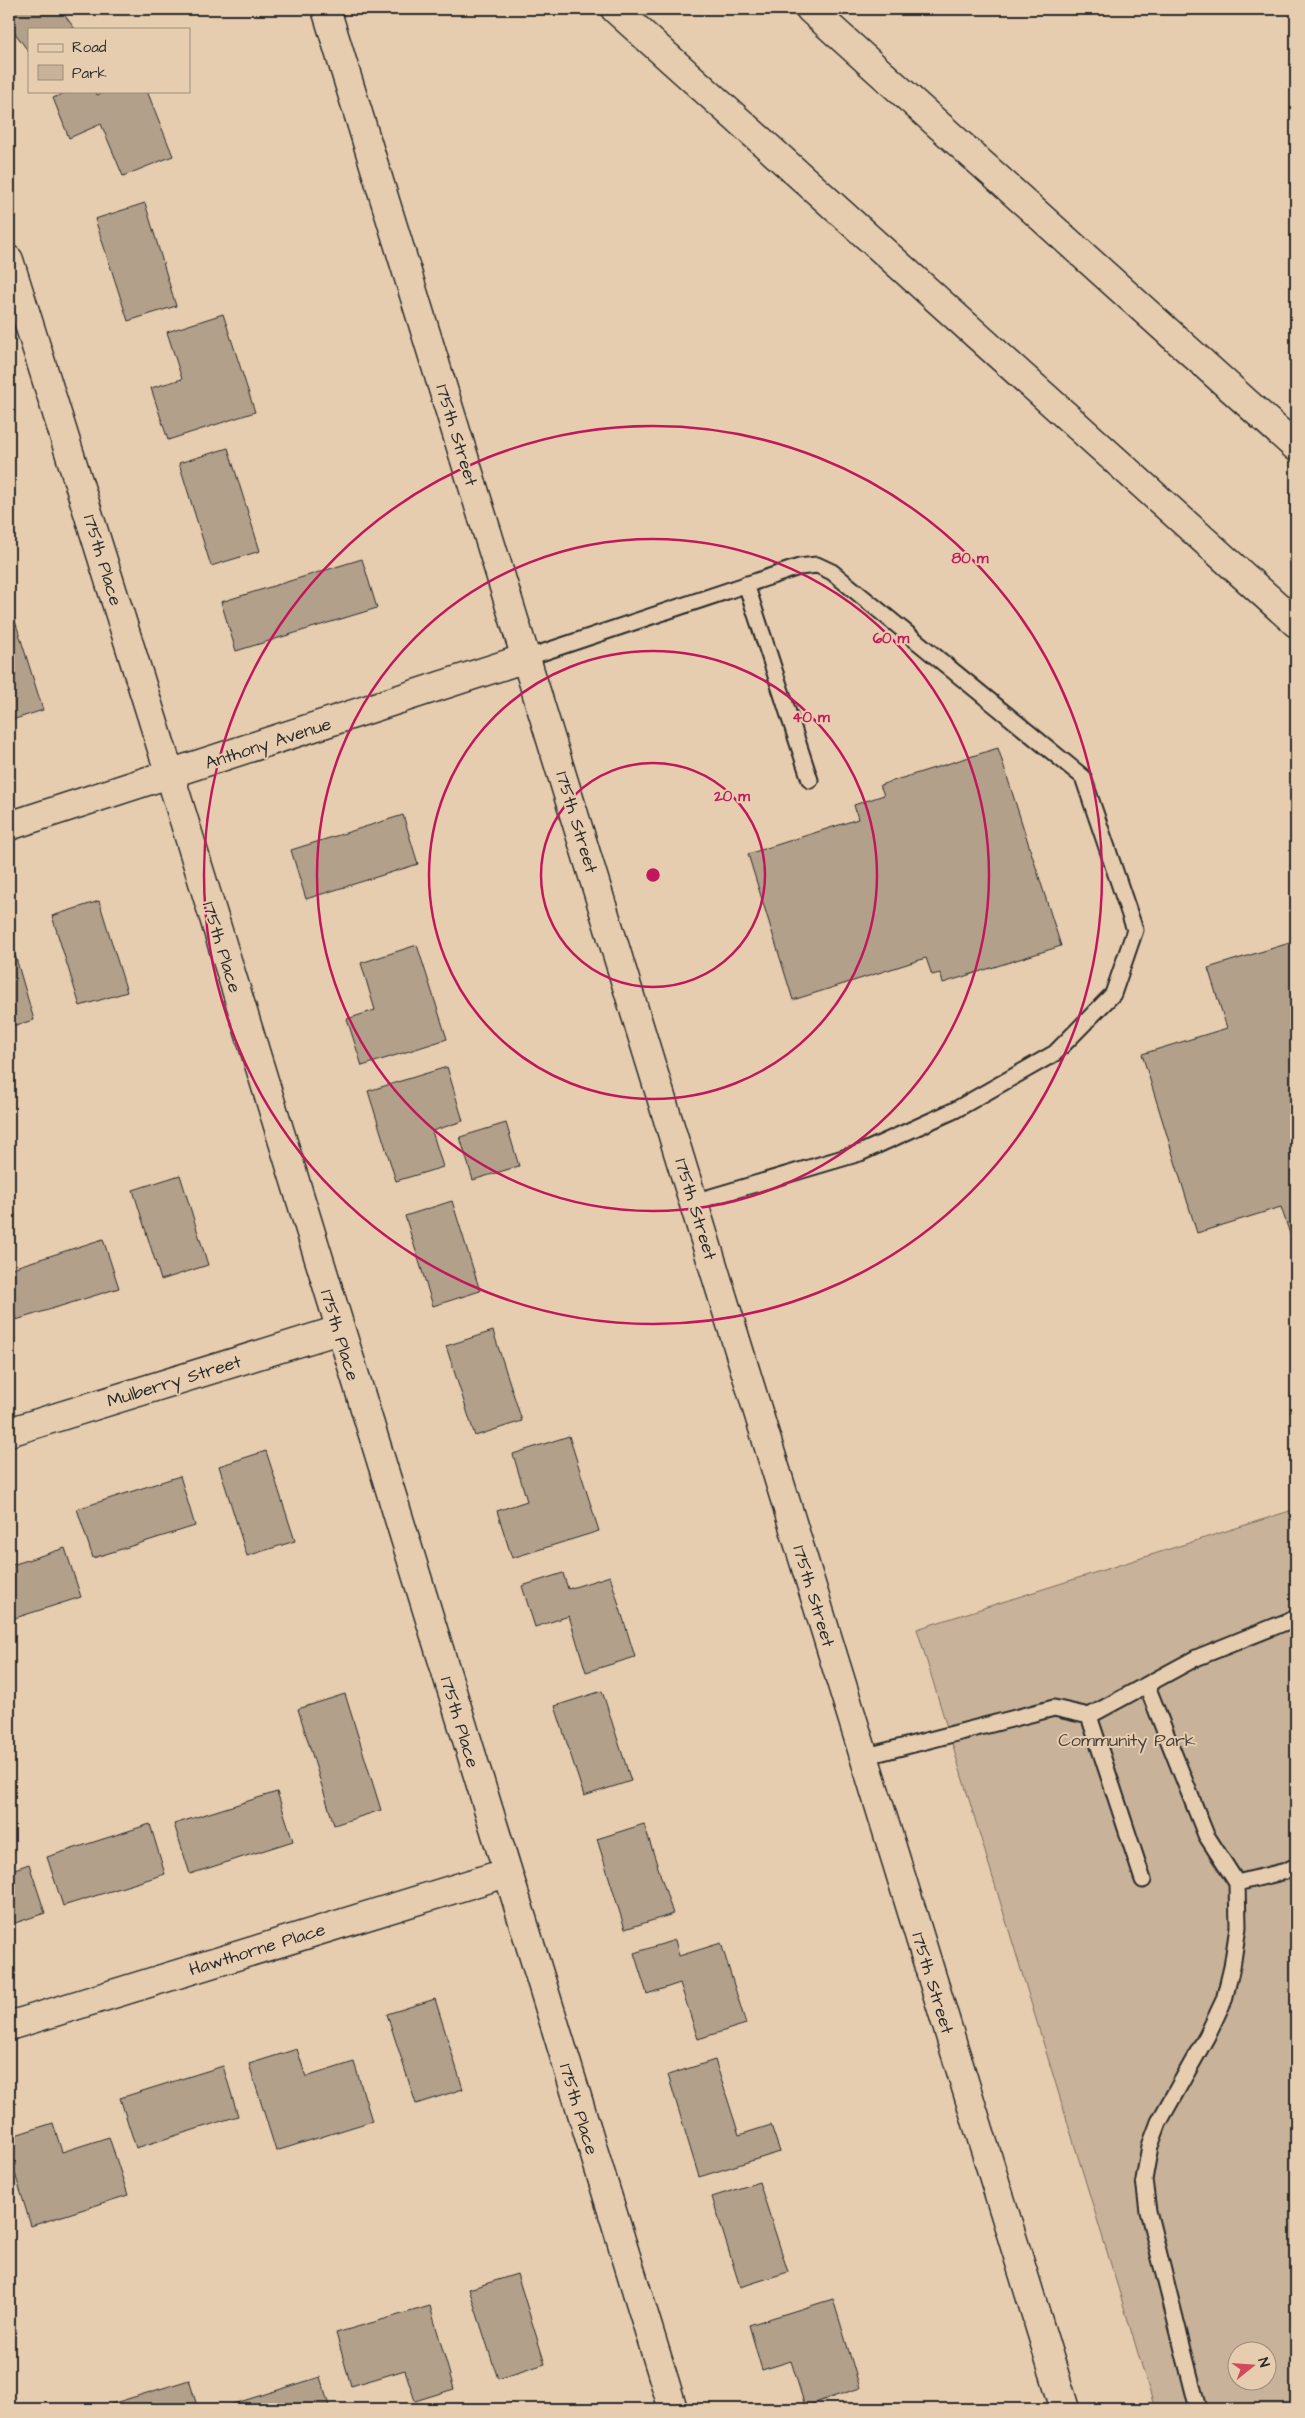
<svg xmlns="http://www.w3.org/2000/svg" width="1305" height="2418" font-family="'Architects Daughter',sans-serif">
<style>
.green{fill:#c8b299;stroke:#7a6e62;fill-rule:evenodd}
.building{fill:#b2a08b;stroke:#2b2b2b}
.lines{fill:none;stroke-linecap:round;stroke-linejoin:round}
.service-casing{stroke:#2b2b2b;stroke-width:19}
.minor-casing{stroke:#2b2b2b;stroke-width:31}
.secondary-casing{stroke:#2b2b2b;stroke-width:31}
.motorway-casing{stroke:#2b2b2b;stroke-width:31}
.service{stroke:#e7cdaf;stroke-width:15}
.minor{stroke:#e7cdaf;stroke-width:28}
.secondary{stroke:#e7cdaf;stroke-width:28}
.motorway{stroke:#e7cdaf;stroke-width:28}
.ring{fill:none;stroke:#c2185b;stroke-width:2.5}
.labels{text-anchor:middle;stroke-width:4;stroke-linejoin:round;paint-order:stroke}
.street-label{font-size:18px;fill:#2b2b2b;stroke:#e7cdaf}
.park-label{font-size:18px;fill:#433f3c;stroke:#e7cdaf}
.centre{fill:#c2185b;stroke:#e7cdaf;stroke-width:2.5}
.ring-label{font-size:15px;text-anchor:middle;font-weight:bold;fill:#c2185b;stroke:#e7cdaf;stroke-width:4;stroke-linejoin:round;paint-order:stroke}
</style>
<rect width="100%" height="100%" fill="#e7cdaf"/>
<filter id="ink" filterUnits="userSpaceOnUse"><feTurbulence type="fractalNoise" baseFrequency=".02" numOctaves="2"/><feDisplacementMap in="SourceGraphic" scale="10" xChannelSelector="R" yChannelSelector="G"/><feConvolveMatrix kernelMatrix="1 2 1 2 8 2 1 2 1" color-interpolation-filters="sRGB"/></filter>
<g filter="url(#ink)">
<!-- green -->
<path class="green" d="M 1296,1509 L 1296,2409 L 1155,2409 L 917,1629 ZM 1238,2350 L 1268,2350 L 1268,2380 L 1238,2380 Z"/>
<!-- building -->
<path class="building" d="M 9,9 L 60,9 L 75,29 L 29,29 L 29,52 L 9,25 Z
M 69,91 L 96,91 L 97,95 L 107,91 L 147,91 L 173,156 L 123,176 L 101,124 L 69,138 L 53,98 Z
M 145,203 L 176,306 L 128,321 L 95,219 Z
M 223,314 L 255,412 L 168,440 L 151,388 L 182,379 L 167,332 Z
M 228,448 L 260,551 L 211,566 L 179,463 Z
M 362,559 L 377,608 L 236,651 L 221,602 Z
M 11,608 L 43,710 L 9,721 L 9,609 Z
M 998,748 L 1061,946 L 943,983 L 940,973 L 932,975 L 926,958 L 793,1000 L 748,854 L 858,819 L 854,805 L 884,795 L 880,785 Z
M 403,815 L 418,864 L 306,899 L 291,850 Z
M 99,901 L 127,992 L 80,1006 L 52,916 Z
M 9,934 L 34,1020 L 9,1027 Z
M 1296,941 L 1296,1236 L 1291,1237 L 1281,1207 L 1197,1233 L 1142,1054 L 1227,1028 L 1208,968 Z
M 417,945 L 447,1039 L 362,1066 L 347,1019 L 375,1010 L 361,963 Z
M 447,1067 L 463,1121 L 432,1131 L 443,1167 L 396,1181 L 368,1091 Z
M 506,1123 L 519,1166 L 473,1180 L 460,1137 Z
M 180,1175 L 208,1265 L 161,1280 L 133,1190 Z
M 452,1201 L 480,1291 L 433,1306 L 405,1216 Z
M 103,1239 L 119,1288 L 16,1320 L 9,1296 L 9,1269 Z
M 493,1331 L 522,1421 L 475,1436 L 446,1346 Z
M 569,1436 L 599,1531 L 512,1558 L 497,1511 L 527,1501 L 513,1454 Z
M 266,1451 L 295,1541 L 247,1556 L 219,1466 Z
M 180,1476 L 195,1526 L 93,1558 L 77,1509 Z
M 65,1548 L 81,1597 L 9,1620 L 9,1566 Z
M 563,1573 L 568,1589 L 610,1576 L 635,1657 L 586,1672 L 569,1616 L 535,1627 L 522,1586 Z
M 602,1691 L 631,1781 L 584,1796 L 555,1706 Z
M 345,1694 L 381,1810 L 334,1825 L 298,1709 Z
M 277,1792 L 293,1841 L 190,1874 L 174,1824 Z
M 150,1824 L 165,1874 L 63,1906 L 47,1857 Z
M 644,1824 L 673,1914 L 625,1929 L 597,1839 Z
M 29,1864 L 45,1913 L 9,1925 L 9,1871 Z
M 675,1940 L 679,1956 L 721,1943 L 746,2024 L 698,2039 L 680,1983 L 647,1994 L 634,1953 Z
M 435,1999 L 463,2089 L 416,2104 L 387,2014 Z
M 297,2049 L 306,2077 L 354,2062 L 372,2121 L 276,2151 L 249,2064 Z
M 715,2060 L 739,2135 L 771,2125 L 780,2152 L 699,2177 L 668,2075 Z
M 223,2066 L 238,2116 L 136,2148 L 120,2098 Z
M 53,2123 L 62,2152 L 109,2137 L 128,2195 L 31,2226 L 9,2154 L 9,2137 Z
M 759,2182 L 788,2272 L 740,2287 L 712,2197 Z
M 517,2274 L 545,2364 L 498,2379 L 469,2289 Z
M 833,2299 L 860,2388 L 805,2406 L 791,2361 L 762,2370 L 749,2325 Z
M 430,2306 L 454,2389 L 415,2401 L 405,2370 L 351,2386 L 336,2333 Z
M 320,2377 L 330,2409 L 217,2409 Z
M 189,2380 L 198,2409 L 95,2409 Z"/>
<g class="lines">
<!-- service casing -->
<g class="service-casing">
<path id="service" d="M 746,584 L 810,780
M 526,658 L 799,567 L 817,565 L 832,572 L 1083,777 L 1135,930 L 1113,994 L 1055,1053 L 955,1110 L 860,1153 L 694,1202
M 1147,1686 L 1206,1835 L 1237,1883 L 1238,1927 L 1232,1967 L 1224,2000 L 1207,2036 L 1159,2122 L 1150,2146 L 1144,2180 L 1148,2211 L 1198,2409
M 1089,1716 L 1196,1658 L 1296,1618
M 863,1757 L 1054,1708 L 1089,1716 L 1143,1880
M 1237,1883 L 1286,1871 L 1296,1866"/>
</g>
<!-- minor casing -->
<g class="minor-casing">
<path id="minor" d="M 9,260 L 170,775 L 673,2409
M 9,826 L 526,658
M 9,1432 L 339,1330
M 9,2026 L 506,1873"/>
</g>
<!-- secondary casing -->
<g class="secondary-casing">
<path id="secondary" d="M 326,9 L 1065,2409"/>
</g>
<!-- motorway casing -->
<g class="motorway-casing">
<path id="motorway" d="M 615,9 L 1296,623
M 810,9 L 1296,447"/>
</g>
<!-- service -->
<use href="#service" class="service"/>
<!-- minor -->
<use href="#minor" class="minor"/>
<!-- secondary -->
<use href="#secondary" class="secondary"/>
<!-- motorway -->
<use href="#motorway" class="motorway"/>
</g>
</g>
<!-- distance rings -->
<g class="ring">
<circle cx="653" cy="875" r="112"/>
<circle cx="653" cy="875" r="224"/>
<circle cx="653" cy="875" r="336"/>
<circle cx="653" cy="875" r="449"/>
</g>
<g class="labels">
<!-- street labels -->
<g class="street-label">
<text transform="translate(457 435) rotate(73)" y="6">175th Street</text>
<text transform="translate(103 560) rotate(73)" y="6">175th Place</text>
<text transform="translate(268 743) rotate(-18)" y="6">Anthony Avenue</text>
<text transform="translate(577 822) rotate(73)" y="6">175th Street</text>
<text transform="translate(222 947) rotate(73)" y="6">175th Place</text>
<text transform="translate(696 1209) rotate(73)" y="6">175th Street</text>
<text transform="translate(340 1335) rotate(73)" y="6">175th Place</text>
<text transform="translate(174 1381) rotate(-17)" y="6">Mulberry Street</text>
<text transform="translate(814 1596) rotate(73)" y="6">175th Street</text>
<text transform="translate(460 1722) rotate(73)" y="6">175th Place</text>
<text transform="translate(257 1949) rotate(-17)" y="6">Hawthorne Place</text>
<text transform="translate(933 1983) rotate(73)" y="6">175th Street</text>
<text transform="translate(579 2109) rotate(73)" y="6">175th Place</text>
</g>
<!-- park labels -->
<g class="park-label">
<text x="1127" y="1746">Community Park</text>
</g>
</g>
<circle cx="653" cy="875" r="8" class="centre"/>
<g class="ring-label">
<text x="970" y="563">80 m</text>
<text x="891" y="643">60 m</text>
<text x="811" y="722">40 m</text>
<text x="732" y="801">20 m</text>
</g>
<!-- margin -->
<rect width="1305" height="2418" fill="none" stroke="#e7cdaf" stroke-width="30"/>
<rect x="15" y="15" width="1275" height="2388" fill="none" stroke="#2b2b2b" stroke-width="2" filter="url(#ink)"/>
<!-- legend -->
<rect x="28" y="28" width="162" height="65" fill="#e7cdaf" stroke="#9c8c7a"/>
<rect x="38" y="44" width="25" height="8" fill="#e7cdaf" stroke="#9c8c7a"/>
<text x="72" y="52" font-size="15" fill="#2b2b2b">Road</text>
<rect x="38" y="65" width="25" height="15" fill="#c8b299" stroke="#9c8c7a"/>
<text x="72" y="78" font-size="15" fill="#2b2b2b">Park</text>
<!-- north arrow -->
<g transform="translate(1252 2366) rotate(73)"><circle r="24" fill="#e7cdaf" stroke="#9c8c7a"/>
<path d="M0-4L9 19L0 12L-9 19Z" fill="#d1495b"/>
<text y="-8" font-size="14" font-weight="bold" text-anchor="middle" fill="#2b2b2b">N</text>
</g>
</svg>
